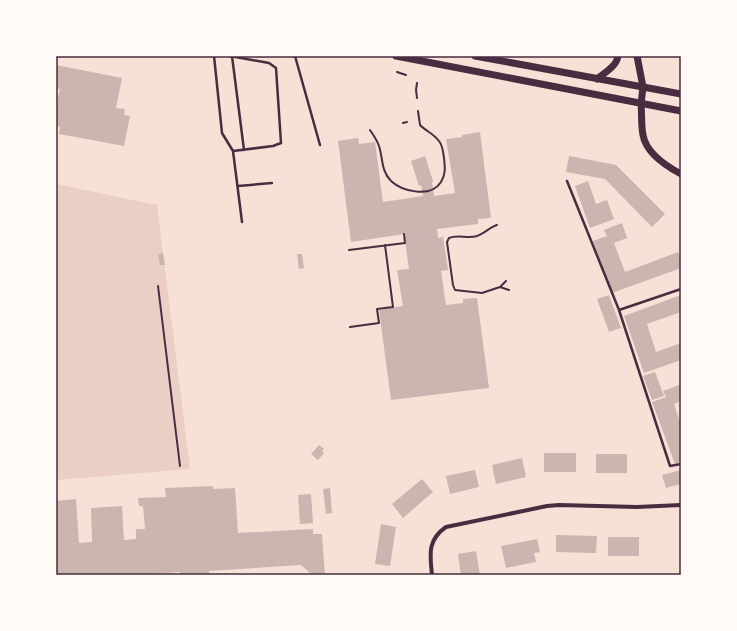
<svg xmlns="http://www.w3.org/2000/svg" width="737" height="631" font-family="Rubik,sans-serif">
<style>
.green{fill:#ebcfc5}
.building{fill:#ccb4b1}
.lines{fill:none;stroke-linecap:round;stroke-linejoin:round}
.path{stroke:#4a2c40;stroke-width:2}
.service{stroke:#4a2c40;stroke-width:2.5}
.minor{stroke:#4a2c40;stroke-width:4}
.secondary{stroke:#4a2c40;stroke-width:7}
.primary{stroke:#4a2c40;stroke-width:7}
.neatline{fill:none;stroke:#4a2c40;stroke-width:1.5}
</style>
<rect width="100%" height="100%" fill="#f7e1d7"/>
<!-- green -->
<path class="green" d="M 56,184 L 157,205 L 190,469 L 56,480 Z"/>
<!-- building -->
<path class="building" d="M 56,65 L 122,78 L 116,108 L 125,109 L 124,115 L 130,116 L 124,146 L 59,134 L 60,127 L 56,126 L 56,107 L 60,89 L 56,88 Z
M 480,132 L 491,218 L 478,219 L 478,224 L 437,229 L 438,238 L 443,237 L 448,270 L 441,271 L 446,305 L 463,303 L 463,299 L 477,298 L 489,388 L 391,400 L 379,310 L 403,306 L 397,270 L 409,269 L 404,234 L 351,242 L 338,141 L 358,138 L 359,144 L 375,142 L 383,202 L 423,196 L 421,185 L 419,186 L 411,161 L 425,156 L 433,181 L 432,182 L 434,196 L 455,193 L 446,139 L 462,137 L 462,135 Z
M 569,156 L 616,165 L 665,214 L 652,227 L 605,179 L 566,172 Z
M 588,181 L 596,204 L 607,200 L 614,219 L 590,228 L 575,186 Z
M 622,223 L 627,238 L 614,243 L 625,272 L 678,252 L 681,261 L 681,268 L 612,293 L 593,241 L 607,236 L 604,230 Z
M 163,253 L 165,265 L 160,265 L 158,254 Z
M 297,254 L 302,254 L 304,268 L 299,269 Z
M 609,295 L 621,328 L 609,332 L 597,299 Z
M 681,295 L 681,312 L 647,324 L 656,352 L 681,343 L 681,360 L 644,373 L 624,316 Z
M 655,372 L 664,396 L 652,400 L 643,376 Z
M 679,385 L 681,391 L 681,401 L 674,404 L 681,425 L 681,462 L 675,464 L 652,402 L 666,397 L 663,391 Z
M 319,445 L 324,449 L 322,451 L 324,453 L 318,460 L 311,454 Z
M 544,453 L 576,453 L 576,472 L 544,472 Z
M 596,454 L 627,454 L 627,473 L 596,473 Z
M 522,458 L 526,477 L 496,484 L 492,465 Z
M 475,470 L 479,487 L 450,494 L 446,476 Z
M 681,470 L 681,484 L 666,488 L 662,475 Z
M 422,479 L 433,492 L 403,518 L 392,504 Z
M 213,486 L 213,489 L 235,488 L 238,533 L 313,529 L 313,534 L 322,534 L 325,575 L 310,575 L 310,573 L 301,565 L 209,571 L 209,575 L 180,575 L 180,572 L 137,575 L 56,575 L 56,501 L 76,499 L 79,543 L 92,542 L 91,508 L 122,506 L 124,540 L 136,539 L 136,529 L 145,529 L 143,506 L 139,506 L 138,498 L 166,497 L 165,488 Z
M 330,488 L 332,513 L 326,514 L 323,489 Z
M 311,494 L 313,523 L 300,524 L 298,495 Z
M 381,524 L 396,527 L 390,566 L 375,564 Z
M 556,535 L 597,536 L 596,553 L 556,552 Z
M 608,537 L 639,537 L 639,556 L 608,556 Z
M 537,539 L 540,552 L 534,553 L 536,562 L 506,568 L 501,546 Z
M 476,551 L 480,575 L 461,575 L 458,554 Z"/>
<g class="lines">
<!-- path -->
<path class="path" d="M 397,72 L 406,75
M 417,98 L 416,90 L 417,83
M 403,123 L 407,122
M 370,130 C 374,136 377,140 379,146 C 383,158 381,171 391,181 C 403,192 431,198 441,182 C 446,174 445,167 444,158 C 443,152 443,146 439,141 C 434,134 426,131 420,125 L 418,111
M 497,225 C 490,227 485,233 477,236 C 468,239 458,234 449,238 L 447,242 L 453,285 L 455,290 L 482,293 L 500,287
M 349,250 L 405,243 L 404,234
M 506,281 L 500,287 L 509,290
M 158,286 L 180,466
M 350,327 L 379,323 L 377,309 L 393,307 L 385,245"/>
<!-- service -->
<path class="service" d="M 214,56 L 222,133 L 233,151 L 242,222
M 230,56 L 269,63 L 276,68 L 281,143 L 273,146 L 233,151
M 232,56 L 244,150
M 295,56 L 320,145
M 567,181 L 619,310 L 670,466 L 681,464
M 238,186 L 272,183
M 619,310 L 681,289"/>
<!-- minor -->
<path class="minor" d="M 432,575 C 430,555 427,540 446,527 L 547,506 L 559,505 L 637,507 L 681,505"/>
<!-- secondary -->
<path class="secondary" d="M 637,56 L 643,87 L 641,104"/>
<!-- primary -->
<path class="primary" d="M 396,56 L 681,111
M 475,56 L 681,94
M 597,79 C 604,73 617,66 618,56
M 641,104 C 642,114 641,125 643,135 C 646,153 666,166 681,174"/>
</g>
<!-- border -->
<rect width="737" height="631" fill="none" stroke="#fffaf5" stroke-width="114"/>
<rect x="57" y="57" width="623" height="517" class="neatline"/>
</svg>
